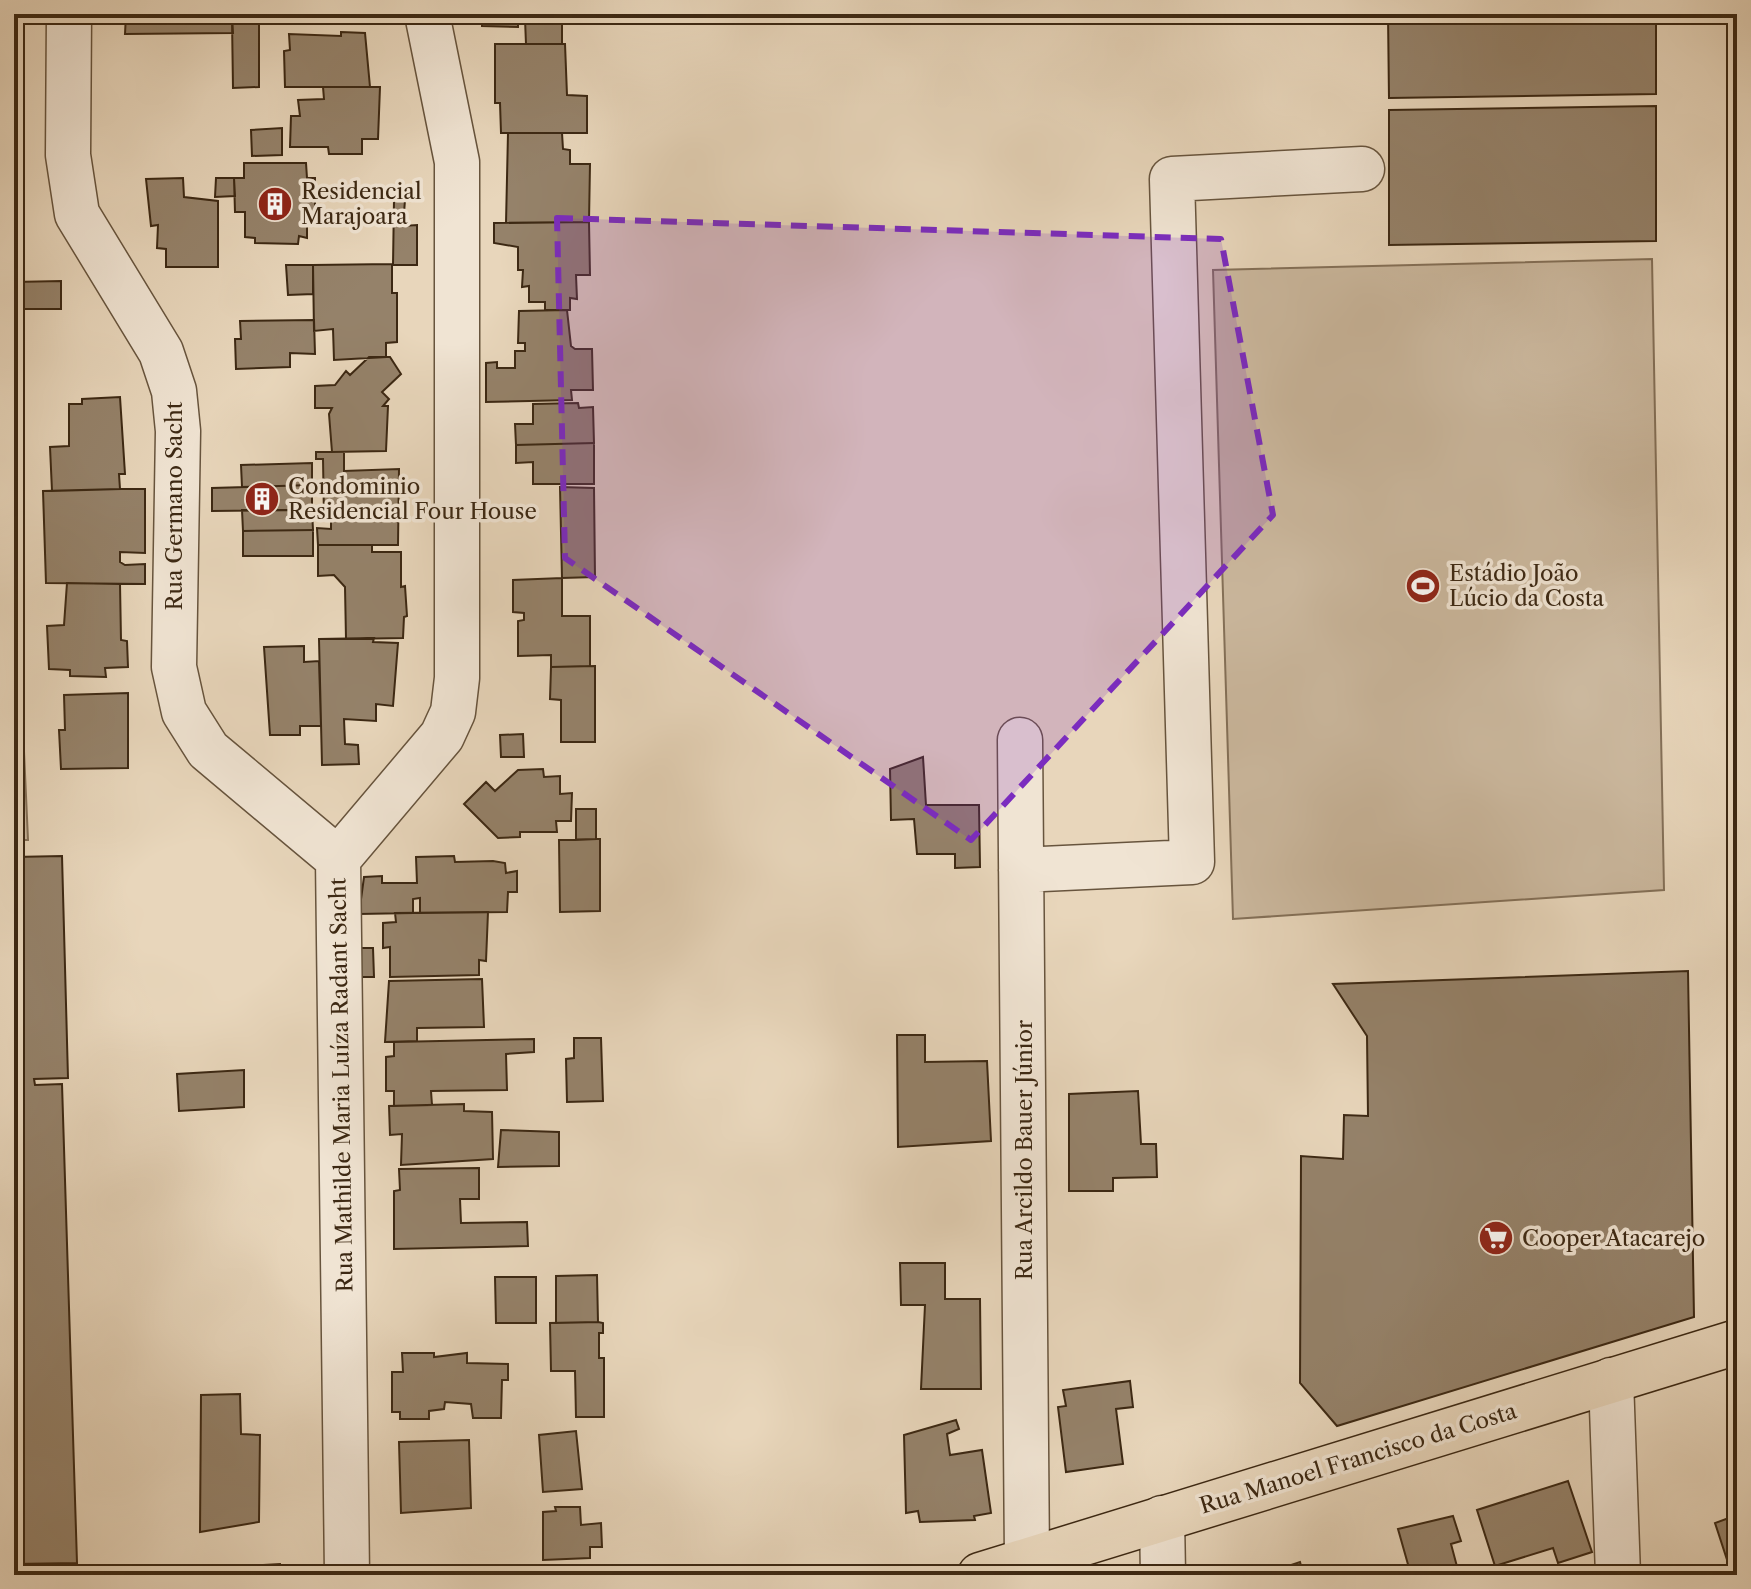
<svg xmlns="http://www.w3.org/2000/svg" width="1751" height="1589" font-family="'Libre Caslon Text',serif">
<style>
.green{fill:#cbb89e;stroke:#847058;stroke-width:2}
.building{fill:#95826a;stroke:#3c2813;stroke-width:2}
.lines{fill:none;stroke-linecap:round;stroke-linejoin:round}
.minor-casing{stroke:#67543d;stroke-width:47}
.major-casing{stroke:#3c2813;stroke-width:47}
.minor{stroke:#f0e4d3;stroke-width:44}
.major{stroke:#e8d6bb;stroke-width:44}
.marked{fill:#7b2cbf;fill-opacity:0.2;stroke:#7b2cbf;stroke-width:6;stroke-dasharray:16 10;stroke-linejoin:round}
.labels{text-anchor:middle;stroke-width:7;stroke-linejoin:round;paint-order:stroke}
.poi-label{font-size:22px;fill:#3c2813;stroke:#f0e4d3;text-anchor:start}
.street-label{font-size:22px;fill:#3c2813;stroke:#f0e4d3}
</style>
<rect width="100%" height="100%" fill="#e8d6bb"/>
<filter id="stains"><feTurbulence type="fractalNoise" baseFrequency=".0025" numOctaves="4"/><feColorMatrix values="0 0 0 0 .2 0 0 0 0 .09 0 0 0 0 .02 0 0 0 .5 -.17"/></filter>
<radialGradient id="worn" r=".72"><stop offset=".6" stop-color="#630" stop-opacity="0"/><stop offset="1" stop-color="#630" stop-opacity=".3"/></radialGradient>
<!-- green -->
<path class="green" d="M 1652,259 L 1664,890 L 1233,919 L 1213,270 Z
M 14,574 L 16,574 L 28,840 L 14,840 Z"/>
<!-- building -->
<path class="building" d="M 126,14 L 232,14 L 233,33 L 125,34 Z
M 482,14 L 562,14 L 562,44 L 526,44 L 525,19 L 518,19 L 518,27 L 482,26 Z
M 1388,14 L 1656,14 L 1656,94 L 1389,98 Z
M 232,19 L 259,19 L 259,87 L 233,88 Z
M 341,32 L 365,33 L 370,87 L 285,87 L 284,51 L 290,50 L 289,34 L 341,36 Z
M 495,44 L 565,44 L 567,95 L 587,96 L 587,133 L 501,133 L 500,103 L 495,103 Z
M 323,87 L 380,87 L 378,139 L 362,139 L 362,154 L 329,154 L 328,147 L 290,147 L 291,116 L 300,116 L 298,100 L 324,99 Z
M 1656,106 L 1656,241 L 1389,245 L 1389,110 Z
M 282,128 L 282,155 L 252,156 L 251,130 Z
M 508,133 L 562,133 L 563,149 L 570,150 L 570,164 L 590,164 L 589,222 L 506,223 Z
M 244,163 L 306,163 L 307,178 L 315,178 L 315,213 L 307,213 L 307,238 L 299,236 L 298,244 L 255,243 L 255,238 L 245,237 L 245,212 L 235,212 L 234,178 L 244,178 Z
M 183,178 L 184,197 L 218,201 L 218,267 L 166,267 L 166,249 L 157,248 L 158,225 L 151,226 L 146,179 Z
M 216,178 L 234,178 L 235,196 L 215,197 Z
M 19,200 L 18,232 L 14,241 L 14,201 Z
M 394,200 L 405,200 L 403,226 L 417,225 L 417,265 L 393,265 Z
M 589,222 L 590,275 L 576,275 L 577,299 L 570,298 L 570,310 L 545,310 L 545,302 L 529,302 L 529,286 L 522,287 L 523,270 L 518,270 L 518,247 L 494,243 L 494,223 Z
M 392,264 L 392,293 L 397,293 L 397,342 L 386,343 L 386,357 L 334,360 L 333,329 L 314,331 L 313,265 Z
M 286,265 L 313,265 L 313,294 L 288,295 Z
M 61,281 L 61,309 L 14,309 L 14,282 Z
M 567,310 L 571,346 L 575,349 L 592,349 L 593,390 L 571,390 L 572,400 L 486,402 L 486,363 L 497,362 L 497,368 L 515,368 L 515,351 L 525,351 L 525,343 L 518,343 L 519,311 Z
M 314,320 L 315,354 L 290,353 L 290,367 L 236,369 L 235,339 L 241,339 L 240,321 Z
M 369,357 L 390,357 L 401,374 L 382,392 L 389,399 L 383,406 L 388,406 L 386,451 L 332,452 L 329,414 L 332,408 L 315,408 L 315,386 L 335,385 L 346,371 L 350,375 Z
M 120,397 L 125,474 L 119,474 L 120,489 L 52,491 L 50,447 L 69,446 L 69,404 L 82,404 L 82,399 Z
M 578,403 L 579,408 L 593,407 L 594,443 L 516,445 L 515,424 L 533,424 L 533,404 Z
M 594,443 L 594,484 L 533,484 L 533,462 L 516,463 L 516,445 Z
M 316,452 L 344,452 L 344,471 L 399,469 L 398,545 L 318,545 L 317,528 L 331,529 L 331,518 L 324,518 L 323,459 L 316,459 Z
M 312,463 L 312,485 L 242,487 L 241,465 Z
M 312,485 L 312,510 L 212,511 L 212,488 Z
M 560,487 L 594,488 L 595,577 L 562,578 Z
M 120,489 L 145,489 L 145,553 L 120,552 L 120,562 L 125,565 L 145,564 L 145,584 L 46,583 L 43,491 Z
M 242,510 L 312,510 L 313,530 L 243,531 Z
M 313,530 L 313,556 L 243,556 L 243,531 Z
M 318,545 L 372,545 L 372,552 L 401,552 L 401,587 L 405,586 L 407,616 L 404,617 L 403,638 L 346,639 L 345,587 L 334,575 L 318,576 Z
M 562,578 L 562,616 L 590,616 L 590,666 L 551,667 L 551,655 L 518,656 L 518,621 L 524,620 L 524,613 L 513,612 L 513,580 Z
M 67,583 L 120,584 L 121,640 L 127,641 L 128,667 L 105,668 L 106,677 L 70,676 L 70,670 L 49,669 L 47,626 L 64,625 Z
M 374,638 L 373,642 L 398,643 L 393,706 L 376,704 L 376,721 L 344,719 L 345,744 L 358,745 L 359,764 L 322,765 L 319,639 Z
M 304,646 L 304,662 L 319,661 L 321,726 L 300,726 L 300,735 L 270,735 L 264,647 Z
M 595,666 L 595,742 L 561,742 L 561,700 L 550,699 L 551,667 Z
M 128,693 L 128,768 L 61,769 L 59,730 L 65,730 L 64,695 Z
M 523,734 L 524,757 L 501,757 L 500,735 Z
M 923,757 L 926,805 L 979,805 L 980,867 L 955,868 L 955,854 L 917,854 L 914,819 L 891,820 L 890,769 Z
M 543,769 L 544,777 L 560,776 L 560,794 L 572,793 L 571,821 L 556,821 L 557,832 L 520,832 L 520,837 L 498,838 L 464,804 L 486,782 L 495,791 L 518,770 Z
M 576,809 L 596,809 L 596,839 L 576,840 Z
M 596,839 L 600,839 L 600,911 L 560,912 L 559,840 Z
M 62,856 L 68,1078 L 34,1079 L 35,1085 L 62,1084 L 77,1563 L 14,1564 L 14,857 Z
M 454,856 L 455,862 L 493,861 L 505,863 L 506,873 L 517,871 L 517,892 L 508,892 L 507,912 L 420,913 L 420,898 L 413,899 L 413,913 L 359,914 L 364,877 L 382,876 L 382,883 L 417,883 L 416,857 Z
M 488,912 L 486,961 L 479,960 L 479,975 L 390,977 L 390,947 L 383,948 L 383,923 L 396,922 L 395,913 Z
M 360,948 L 373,948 L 374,977 L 361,977 Z
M 1688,971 L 1694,1317 L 1337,1426 L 1300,1383 L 1301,1156 L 1343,1159 L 1344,1115 L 1368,1116 L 1367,1036 L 1333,984 Z
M 482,979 L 484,1027 L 417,1028 L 417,1041 L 385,1042 L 389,981 Z
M 897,1035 L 925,1035 L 925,1062 L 987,1061 L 991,1141 L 898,1147 Z
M 574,1038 L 601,1038 L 603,1101 L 567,1102 L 566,1059 L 574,1058 Z
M 534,1039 L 534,1052 L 506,1054 L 507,1090 L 431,1091 L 432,1105 L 394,1106 L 394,1091 L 386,1091 L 386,1057 L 394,1056 L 394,1042 Z
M 244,1070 L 244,1107 L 179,1111 L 177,1074 Z
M 1138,1091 L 1141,1144 L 1156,1144 L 1157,1177 L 1113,1178 L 1113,1191 L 1069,1191 L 1069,1094 Z
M 464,1104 L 464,1111 L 492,1112 L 493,1159 L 401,1165 L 402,1134 L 390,1135 L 389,1106 Z
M 501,1130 L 559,1132 L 559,1166 L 498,1167 Z
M 479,1168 L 479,1199 L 460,1199 L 461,1223 L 527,1222 L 528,1246 L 394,1249 L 394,1191 L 400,1190 L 399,1169 Z
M 900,1263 L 945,1263 L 945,1299 L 980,1299 L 981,1389 L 921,1389 L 925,1305 L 901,1305 Z
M 597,1275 L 598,1322 L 556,1323 L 556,1276 Z
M 495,1277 L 536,1277 L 536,1323 L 496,1323 Z
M 598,1322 L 603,1323 L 603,1333 L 599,1333 L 599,1358 L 604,1358 L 604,1417 L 576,1417 L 575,1371 L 551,1371 L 550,1323 Z
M 402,1353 L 434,1353 L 434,1357 L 467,1353 L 467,1363 L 508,1364 L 508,1380 L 502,1380 L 501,1418 L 473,1418 L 471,1404 L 445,1402 L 444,1409 L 429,1411 L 429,1419 L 400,1419 L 400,1412 L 392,1412 L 392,1372 L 403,1372 Z
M 1130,1381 L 1133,1407 L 1116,1409 L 1123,1464 L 1066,1472 L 1058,1407 L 1066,1406 L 1063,1390 Z
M 240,1394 L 241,1434 L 260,1435 L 259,1522 L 200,1532 L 201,1395 Z
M 956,1420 L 959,1429 L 947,1434 L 950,1455 L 982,1450 L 991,1513 L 974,1516 L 975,1520 L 920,1522 L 918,1511 L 906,1513 L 904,1435 Z
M 576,1431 L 582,1489 L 543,1492 L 539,1435 Z
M 469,1440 L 471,1508 L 401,1513 L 399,1442 Z
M 1568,1481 L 1592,1552 L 1558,1563 L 1553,1548 L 1495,1566 L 1477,1510 Z
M 555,1507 L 580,1507 L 581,1525 L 601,1523 L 602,1547 L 590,1547 L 590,1558 L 543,1560 L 543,1512 L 556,1511 Z
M 1737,1515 L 1737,1575 L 1732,1575 L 1715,1523 Z
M 1453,1516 L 1461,1541 L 1451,1544 L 1459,1574 L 1411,1575 L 1398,1529 Z
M 1300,1562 L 1303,1573 L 1317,1567 L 1320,1575 L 1271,1575 L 1270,1572 Z
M 280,1564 L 281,1575 L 212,1575 L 212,1568 Z"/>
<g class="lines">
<!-- minor casing -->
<g class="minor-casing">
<path id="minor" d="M 69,14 L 68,155 L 77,214 L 161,352 L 174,391 L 178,431 L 174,667 L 184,712 L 208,750 L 338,859
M 1020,740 L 1027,1560
M 1021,870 L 1192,862 L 1172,179 L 1362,169
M 1611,1380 L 1618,1575
M 1162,1518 L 1163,1575
M 347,1575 L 338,859 L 442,736 L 453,712 L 457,678 L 457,162 L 427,14"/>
</g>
<!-- major casing -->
<g class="major-casing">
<path id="major" d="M 980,1575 L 1737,1342"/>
</g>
<!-- minor -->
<use href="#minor" class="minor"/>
<!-- major -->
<use href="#major" class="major"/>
</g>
<!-- marked area -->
<path class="marked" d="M 557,218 L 1221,239 L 1273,515 L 971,840 L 565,558 Z"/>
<!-- icons -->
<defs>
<g id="building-disc" transform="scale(1.8)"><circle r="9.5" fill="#8f2418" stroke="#f0e4d3"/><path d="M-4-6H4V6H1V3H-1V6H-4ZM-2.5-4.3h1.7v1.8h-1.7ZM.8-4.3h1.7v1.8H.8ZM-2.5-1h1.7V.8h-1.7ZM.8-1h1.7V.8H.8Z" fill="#fff"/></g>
<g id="stadium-disc" transform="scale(1.8)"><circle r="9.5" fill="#8f2418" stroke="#f0e4d3"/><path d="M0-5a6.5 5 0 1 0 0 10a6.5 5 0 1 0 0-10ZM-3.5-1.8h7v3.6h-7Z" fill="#fff"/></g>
<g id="supermarket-disc" transform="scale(1.8)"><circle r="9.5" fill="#8f2418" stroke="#f0e4d3"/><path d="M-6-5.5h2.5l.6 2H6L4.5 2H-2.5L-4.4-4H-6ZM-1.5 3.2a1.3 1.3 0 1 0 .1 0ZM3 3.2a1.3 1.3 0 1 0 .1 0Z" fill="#fff"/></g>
</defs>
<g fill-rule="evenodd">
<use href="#building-disc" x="275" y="204"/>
<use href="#building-disc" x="262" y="499"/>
<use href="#stadium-disc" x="1423" y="586"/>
<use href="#supermarket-disc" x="1496" y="1238"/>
</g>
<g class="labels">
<!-- poi labels -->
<g class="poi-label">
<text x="301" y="199">Residencial<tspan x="301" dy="25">Marajoara</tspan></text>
<text x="288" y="494">Condominio<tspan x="288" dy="25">Residencial Four House</tspan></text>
<text x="1449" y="581">Estádio João<tspan x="1449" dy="25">Lúcio da Costa</tspan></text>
<text x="1522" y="1246">Cooper Atacarejo</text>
</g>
<!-- street labels -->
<g class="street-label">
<text transform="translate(174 506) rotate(-90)" y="8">Rua Germano Sacht</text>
<text transform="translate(341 1085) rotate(-91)" y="8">Rua Mathilde Maria Luíza Radant Sacht</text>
<text transform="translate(1024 1150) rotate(-90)" y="8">Rua Arcildo Bauer Júnior</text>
<text transform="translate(1358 1458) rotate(-17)" y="8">Rua Manoel Francisco da Costa</text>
</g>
</g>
<!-- margin -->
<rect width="1751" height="1589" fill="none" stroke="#e8d6bb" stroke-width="48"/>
<rect x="16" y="16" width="1719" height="1557" fill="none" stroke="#3c2813" stroke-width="4"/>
<rect x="24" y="24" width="1703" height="1541" fill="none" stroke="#3c2813" stroke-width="2"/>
<rect width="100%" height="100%" filter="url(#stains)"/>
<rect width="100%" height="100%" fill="url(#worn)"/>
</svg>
